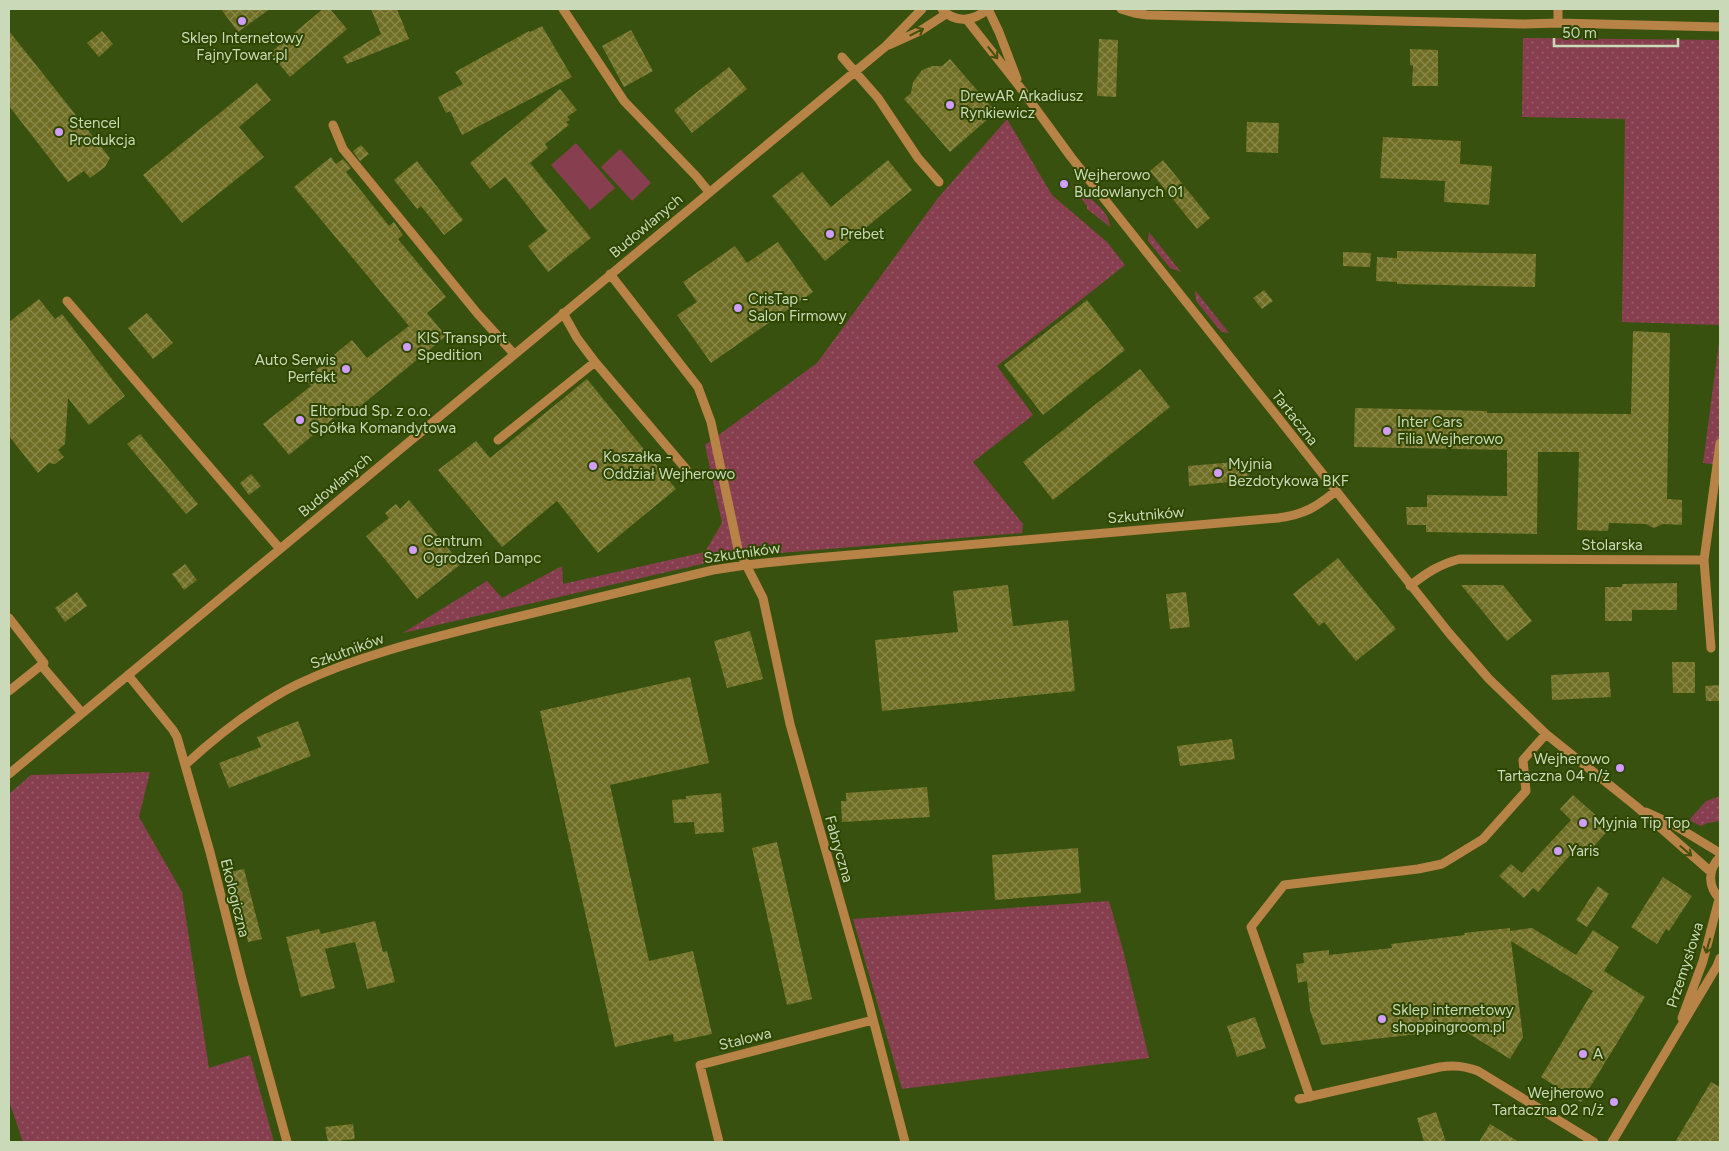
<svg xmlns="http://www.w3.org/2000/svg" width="1729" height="1151" font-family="Figtree,sans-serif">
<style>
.grass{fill:url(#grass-dots)}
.garden{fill:#873f4f}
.building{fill:url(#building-cross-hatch)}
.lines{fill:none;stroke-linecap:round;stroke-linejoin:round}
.minor{stroke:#b78347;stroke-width:9}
.oneway{stroke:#434f0b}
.poi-dot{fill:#d19dfe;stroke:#2e4600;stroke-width:2}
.labels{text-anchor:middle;stroke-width:4;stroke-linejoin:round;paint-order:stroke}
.poi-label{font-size:15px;fill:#cad9b8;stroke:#2e4600;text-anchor:start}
.street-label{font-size:15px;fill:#cad9b8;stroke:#2e4600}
</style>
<defs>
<pattern id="grass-dots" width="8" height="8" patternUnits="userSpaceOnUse" patternTransform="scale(1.25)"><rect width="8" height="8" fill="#873f4f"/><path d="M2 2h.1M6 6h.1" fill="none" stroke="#975a66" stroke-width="1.8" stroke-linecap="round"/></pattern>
<pattern id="building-cross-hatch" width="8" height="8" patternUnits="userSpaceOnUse" patternTransform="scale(1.25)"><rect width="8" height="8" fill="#6f6e24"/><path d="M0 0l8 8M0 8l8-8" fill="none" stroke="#89894c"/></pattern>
</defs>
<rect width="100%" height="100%" fill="#38510e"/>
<!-- grass -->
<path class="grass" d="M 1523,38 L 1720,40 L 1720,325 L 1622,322 L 1625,119 L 1522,117 Z
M 1007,119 L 1052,195 L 1107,242 L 1125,265 L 997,366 L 1033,415 L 973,462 L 1023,524 L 1022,533 L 732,557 L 403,633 L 487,581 L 502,598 L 562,566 L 563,584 L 705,552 L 722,523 L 705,445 L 817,363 L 938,198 Z
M 1074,185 C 1086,197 1109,208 1110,227 L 1087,209 L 1087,206 L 1072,187 Z
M 1149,232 L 1181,272 L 1170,268 L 1148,241 Z
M 1195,290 L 1229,333 L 1222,332 L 1218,328 L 1196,301 Z
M 1720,335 L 1720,465 L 1703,463 Z
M 150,772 L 139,817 L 182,892 L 209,1068 L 250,1055 L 274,1142 L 23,1142 L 9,1101 L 9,794 L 31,775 Z
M 1718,797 L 1720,797 L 1720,821 L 1708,823 L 1701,826 L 1689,820 L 1706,801 Z
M 1109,901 L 1123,950 L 1149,1058 L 902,1089 L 853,919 Z"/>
<!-- garden -->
<path class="garden" d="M 576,143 L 615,188 L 590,210 L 551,165 Z
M 620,149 L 651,183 L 632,201 L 601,167 Z"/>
<!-- building -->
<path class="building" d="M 221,9 L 270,9 L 238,32 Z
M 323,9 L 330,9 L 347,29 L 290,77 L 270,53 Z
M 371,9 L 397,9 L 409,39 L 347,64 L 343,57 L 381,34 Z
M 542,26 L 572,77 L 462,135 L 450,111 L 446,113 L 438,97 L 463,84 L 455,72 L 529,31 L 530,32 Z
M 631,30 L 653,71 L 624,87 L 602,46 Z
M 9,31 L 110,158 L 105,167 L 90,178 L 84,171 L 68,182 L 9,106 Z
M 102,31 L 113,44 L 99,57 L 87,43 Z
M 1099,39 L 1118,40 L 1116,97 L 1097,96 Z
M 1410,49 L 1438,50 L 1438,86 L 1412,86 L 1413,66 L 1410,65 Z
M 950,59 L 996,112 L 950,152 L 904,99 L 911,93 L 913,82 L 922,70 L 932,66 L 942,66 Z
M 729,67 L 747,89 L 692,133 L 674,110 Z
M 257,83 L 271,100 L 239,127 L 264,157 L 182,223 L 143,175 Z
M 560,89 L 577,110 L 567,117 L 570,120 L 566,122 L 569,125 L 545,144 L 548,148 L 530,163 L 591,238 L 548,272 L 528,246 L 547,231 L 505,177 L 490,189 L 470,163 Z
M 1247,122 L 1279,123 L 1278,153 L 1246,152 Z
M 1383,137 L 1461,141 L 1460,164 L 1492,166 L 1489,205 L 1444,202 L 1445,181 L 1380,178 Z
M 361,145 L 369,154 L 360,161 L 353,151 Z
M 331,157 L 336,164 L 343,159 L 351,168 L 346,172 L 389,226 L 394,222 L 403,235 L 398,239 L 446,297 L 427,313 L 446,336 L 352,413 L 347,407 L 289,455 L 263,424 L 311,386 L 305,379 L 352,340 L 367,358 L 409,326 L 294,187 Z
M 888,160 L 912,190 L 825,261 L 772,196 L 802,172 L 831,207 Z
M 1163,160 L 1210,218 L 1197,229 L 1150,171 Z
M 417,161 L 463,220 L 444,235 L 421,206 L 417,209 L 394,180 Z
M 778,242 L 813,292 L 711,363 L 677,315 L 697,302 L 683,282 L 735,246 L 747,263 Z
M 1397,251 L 1536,254 L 1535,287 L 1397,284 L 1397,282 L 1376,281 L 1377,257 L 1397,258 Z
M 1343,252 L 1371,253 L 1370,267 L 1343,266 Z
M 1264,290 L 1273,301 L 1262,309 L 1253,298 Z
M 39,299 L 55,319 L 62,314 L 125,396 L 89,425 L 68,398 L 65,444 L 58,450 L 64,457 L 55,464 L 49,463 L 38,473 L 9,436 L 9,322 Z
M 1087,300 L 1125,350 L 1043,415 L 1004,365 Z
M 147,313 L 173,343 L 153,359 L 128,328 Z
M 1633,331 L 1670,333 L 1667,499 L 1682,500 L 1682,525 L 1663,524 L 1654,528 L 1646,524 L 1609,523 L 1608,531 L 1577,530 L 1579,452 L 1538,452 L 1537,534 L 1426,532 L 1426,525 L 1407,525 L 1406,507 L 1427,507 L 1427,495 L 1507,496 L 1507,450 L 1354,447 L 1355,408 L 1487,411 L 1487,413 L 1631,414 Z
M 1140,369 L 1170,407 L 1053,500 L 1023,462 Z
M 587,379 L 676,489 L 598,553 L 557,501 L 502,547 L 438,470 L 476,441 L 490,458 Z
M 140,434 L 198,504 L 186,514 L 127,444 Z
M 1247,461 L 1249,480 L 1189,486 L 1188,466 Z
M 251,474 L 261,486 L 249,495 L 240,483 Z
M 409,500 L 461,564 L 417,599 L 366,536 L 389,518 L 385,513 L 396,504 L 400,509 Z
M 1338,558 L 1396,629 L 1356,661 L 1324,622 L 1319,626 L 1293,594 Z
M 185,564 L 197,580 L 184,590 L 172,574 Z
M 1677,583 L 1677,610 L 1632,610 L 1632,621 L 1605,621 L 1605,587 L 1622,587 L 1622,584 Z
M 1008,585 L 1013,626 L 1068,620 L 1075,691 L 882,711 L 875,640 L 958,632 L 953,591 Z
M 1461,585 L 1503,585 L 1532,621 L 1507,641 Z
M 77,592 L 87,606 L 65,622 L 55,608 Z
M 1186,592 L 1190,627 L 1170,629 L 1166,594 Z
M 750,631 L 763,679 L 727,688 L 714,641 Z
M 1672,662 L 1695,662 L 1695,693 L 1673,693 Z
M 1609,672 L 1611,697 L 1552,700 L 1551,675 Z
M 690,677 L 709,763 L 610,785 L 649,961 L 693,951 L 712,1034 L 674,1042 L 673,1034 L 615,1047 L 540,711 Z
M 1720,685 L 1720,701 L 1706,701 L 1705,686 Z
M 298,721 L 311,756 L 229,788 L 219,763 L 261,747 L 257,737 Z
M 1232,739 L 1235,759 L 1180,766 L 1177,746 Z
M 927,787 L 930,817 L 842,822 L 841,801 L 846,801 L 846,793 Z
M 721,793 L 724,832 L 695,834 L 694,822 L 674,823 L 672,800 L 686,799 L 686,796 Z
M 1573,795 L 1610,828 L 1587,854 L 1578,846 L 1538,892 L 1533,888 L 1524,898 L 1499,876 L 1511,864 L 1522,873 L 1571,820 L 1560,809 Z
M 777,842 L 812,999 L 787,1005 L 752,848 Z
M 1078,848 L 1081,893 L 995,900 L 992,855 Z
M 244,869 L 262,939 L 248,942 L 230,872 Z
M 1663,877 L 1692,896 L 1669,931 L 1666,929 L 1657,944 L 1631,927 Z
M 1598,886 L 1609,894 L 1587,927 L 1576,920 Z
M 375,921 L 383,952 L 387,951 L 395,982 L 367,989 L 355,942 L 325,949 L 335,988 L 301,997 L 286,937 L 319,929 L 321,934 Z
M 1510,928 L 1510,931 L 1532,928 L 1576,955 L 1593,930 L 1619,947 L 1604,971 L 1645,997 L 1581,1102 L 1541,1077 L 1593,991 L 1511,941 L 1523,1037 L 1510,1059 L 1461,1029 L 1322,1045 L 1310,1010 L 1307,981 L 1298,983 L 1296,964 L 1304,963 L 1303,953 L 1329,950 L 1329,955 L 1392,948 L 1391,944 L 1465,935 L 1464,933 Z
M 1255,1017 L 1266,1048 L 1237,1057 L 1227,1026 Z
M 1711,1082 L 1720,1087 L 1720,1142 L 1675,1142 Z
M 1436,1112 L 1446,1142 L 1424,1142 L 1417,1118 Z
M 353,1124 L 355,1139 L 328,1142 L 325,1127 Z
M 1490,1124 L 1519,1142 L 1479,1142 Z"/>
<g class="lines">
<!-- minor -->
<path class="minor" d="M 563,9 L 624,101 L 696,176 L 709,192
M 942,9 C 955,24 974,21 988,9
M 988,9 L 999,32 L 1017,79
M 1121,9 L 1134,13 L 1147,15 L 1524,24 L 1558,23 L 1720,27
M 967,20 L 1019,86 L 1071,157 L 1449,633 L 1489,679 L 1546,734 L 1637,807 L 1711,872
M 1558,23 L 1558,9
M 889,45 L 920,31 L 946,14
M 842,57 L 878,98 L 918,158 L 939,182
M 333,125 L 343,149 L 477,313 L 514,354
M 610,274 L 698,387 L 711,422 L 738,549 L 763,598 L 790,724 L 867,996 L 905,1142
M 67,301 L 280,549
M 563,313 L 577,338 L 595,362
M 498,440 L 595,362 L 686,469
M 1704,560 L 1711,648
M 1410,586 C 1426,573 1440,564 1460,559 L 1704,560 L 1720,443
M 9,618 L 44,663 L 9,691
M 41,665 L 82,713
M 128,675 L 173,730 L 177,737 L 210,852 L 242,979 L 287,1142
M 185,765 C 219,734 257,704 298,684 C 362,654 432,638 500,621 C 571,604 642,587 713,570 L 746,565 L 804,559 L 1278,518 C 1305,514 1315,508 1336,491
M 9,774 L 886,46 L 922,9
M 1646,812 L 1674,825 L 1720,853
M 1720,857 C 1707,870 1708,887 1720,899
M 1682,1018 L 1703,961 L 1719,899
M 1310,1097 L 1251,927 L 1284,885 L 1418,869 L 1442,864 L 1483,839 L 1526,791 L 1523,760 L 1546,734
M 1299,1099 L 1440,1067 C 1455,1065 1464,1066 1478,1071 L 1594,1142
M 719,1142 L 700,1065 L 873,1020
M 1612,1142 L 1717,966 L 1720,958"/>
</g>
<!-- one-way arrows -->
<defs><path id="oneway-shaft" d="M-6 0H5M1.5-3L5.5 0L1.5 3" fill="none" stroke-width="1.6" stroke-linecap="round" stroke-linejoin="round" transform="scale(1.25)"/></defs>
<g class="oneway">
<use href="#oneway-shaft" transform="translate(917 32) rotate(-27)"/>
<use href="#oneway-shaft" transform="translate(993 53) rotate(51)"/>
<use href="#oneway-shaft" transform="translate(1686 851) rotate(41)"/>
<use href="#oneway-shaft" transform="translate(1708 946) rotate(106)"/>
</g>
<!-- markers -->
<g class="poi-dot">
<circle cx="242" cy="21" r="5"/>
<circle cx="950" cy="105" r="5"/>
<circle cx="59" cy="132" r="5"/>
<circle cx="1064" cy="184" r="5"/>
<circle cx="830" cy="234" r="5"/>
<circle cx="738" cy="308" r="5"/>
<circle cx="407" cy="347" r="5"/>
<circle cx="346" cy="369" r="5"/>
<circle cx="300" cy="420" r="5"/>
<circle cx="1387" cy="431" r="5"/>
<circle cx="593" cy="466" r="5"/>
<circle cx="1218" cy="473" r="5"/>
<circle cx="413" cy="550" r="5"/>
<circle cx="1620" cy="768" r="5"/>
<circle cx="1583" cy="823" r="5"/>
<circle cx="1558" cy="851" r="5"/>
<circle cx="1382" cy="1019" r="5"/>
<circle cx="1583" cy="1054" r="5"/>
<circle cx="1614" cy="1102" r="5"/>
</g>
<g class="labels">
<!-- poi labels -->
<g class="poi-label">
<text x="242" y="43" text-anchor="middle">Sklep Internetowy<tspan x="242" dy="17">FajnyTowar.pl</tspan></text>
<text x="960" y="101">DrewAR Arkadiusz<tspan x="960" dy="17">Rynkiewicz</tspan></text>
<text x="69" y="128">Stencel<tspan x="69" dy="17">Produkcja</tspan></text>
<text x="1074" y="180">Wejherowo<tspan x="1074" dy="17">Budowlanych 01</tspan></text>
<text x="840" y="239">Prebet</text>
<text x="748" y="304">CrisTap -<tspan x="748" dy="17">Salon Firmowy</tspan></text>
<text x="417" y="343">KIS Transport<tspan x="417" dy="17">Spedition</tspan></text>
<text x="336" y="365" text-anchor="end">Auto Serwis<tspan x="336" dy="17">Perfekt</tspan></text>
<text x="310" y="416">Eltorbud Sp. z o.o.<tspan x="310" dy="17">Spółka Komandytowa</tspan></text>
<text x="1397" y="427">Inter Cars<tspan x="1397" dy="17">Filia Wejherowo</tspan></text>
<text x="603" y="462">Koszałka -<tspan x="603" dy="17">Oddział Wejherowo</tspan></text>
<text x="1228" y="469">Myjnia<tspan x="1228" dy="17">Bezdotykowa BKF</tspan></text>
<text x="423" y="546">Centrum<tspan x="423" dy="17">Ogrodzeń Dampc</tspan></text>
<text x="1610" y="764" text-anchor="end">Wejherowo<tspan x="1610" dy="17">Tartaczna 04 n/ż</tspan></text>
<text x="1593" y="828">Myjnia Tip Top</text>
<text x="1568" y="856">Yaris</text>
<text x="1392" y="1015">Sklep internetowy<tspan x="1392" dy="17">shoppingroom.pl</tspan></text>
<text x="1593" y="1059">A</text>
<text x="1604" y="1098" text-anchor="end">Wejherowo<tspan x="1604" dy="17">Tartaczna 02 n/ż</tspan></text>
</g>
<!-- street labels -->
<g class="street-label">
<text transform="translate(646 226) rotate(-40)" y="5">Budowlanych</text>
<text transform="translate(1295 418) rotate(52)" y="5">Tartaczna</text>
<text transform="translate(335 485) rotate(-40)" y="5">Budowlanych</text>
<text transform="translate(1146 515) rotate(-5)" y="5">Szkutników</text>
<text x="1612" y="550">Stolarska</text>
<text transform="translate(742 553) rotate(-8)" y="5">Szkutników</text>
<text transform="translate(347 651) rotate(-20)" y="5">Szkutników</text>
<text transform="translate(839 849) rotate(74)" y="5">Fabryczna</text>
<text transform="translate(235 898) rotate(76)" y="5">Ekologiczna</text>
<text transform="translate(1685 965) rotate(-72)" y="5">Przemysłowa</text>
<text transform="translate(745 1039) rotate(-14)" y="5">Stalowa</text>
</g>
</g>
<!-- border -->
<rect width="1729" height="1151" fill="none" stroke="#cad9b8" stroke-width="20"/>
<!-- scale -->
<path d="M1554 38v8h124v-8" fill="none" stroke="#cad9b8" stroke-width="2.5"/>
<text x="1562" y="38" font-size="15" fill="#cad9b8" stroke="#2e4600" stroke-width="4" paint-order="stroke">50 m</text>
</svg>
